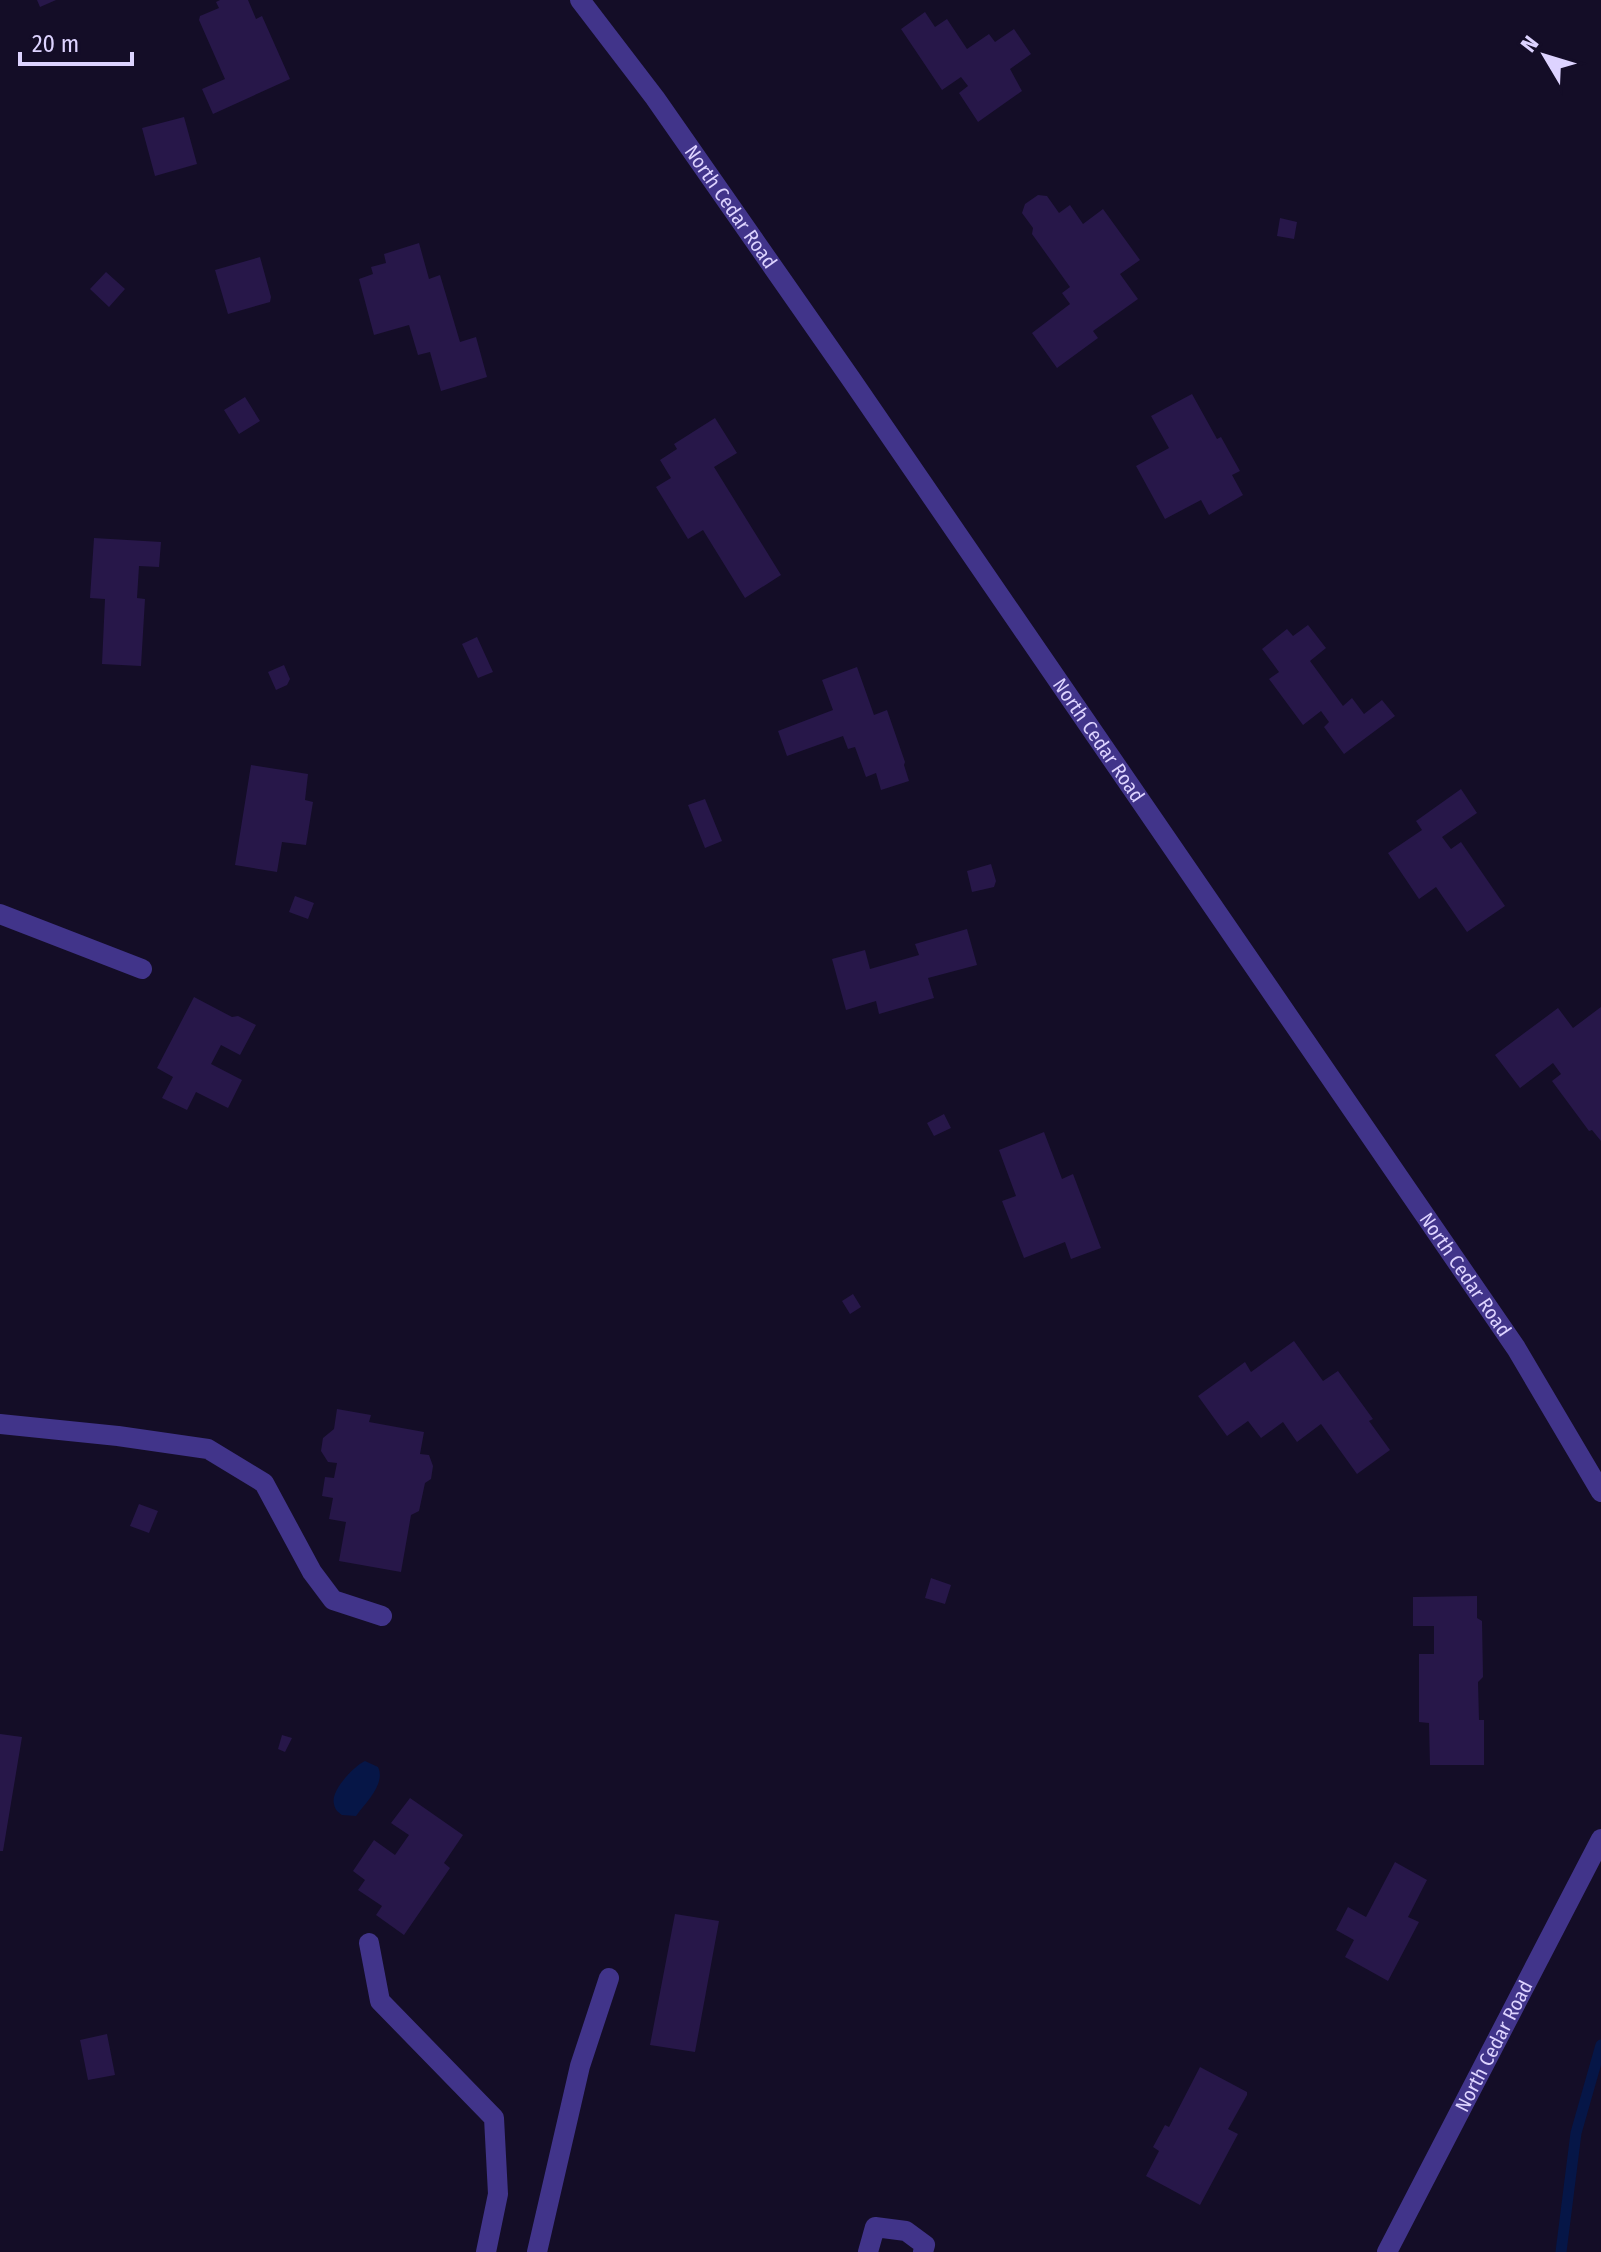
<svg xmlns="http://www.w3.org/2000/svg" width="1601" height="2252" font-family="'Fira Sans Condensed',sans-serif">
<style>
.water{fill:#061647}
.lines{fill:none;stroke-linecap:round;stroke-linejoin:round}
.stream{stroke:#061647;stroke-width:11}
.building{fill:#271749}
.minor{stroke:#41348a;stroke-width:20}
.labels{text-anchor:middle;stroke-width:6;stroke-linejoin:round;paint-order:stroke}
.street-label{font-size:20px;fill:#ddd3ff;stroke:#140d27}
</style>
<rect width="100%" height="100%" fill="#140d27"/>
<!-- water -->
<path class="water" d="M 365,1761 L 378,1767 C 386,1784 366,1802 356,1816 L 342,1815 C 338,1812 335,1810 334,1804 C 330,1791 354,1766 365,1761 Z"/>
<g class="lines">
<!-- stream -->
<path class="stream" d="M 1561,2252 L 1576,2133 L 1601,2045"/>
</g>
<!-- building -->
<path class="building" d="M 37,0 L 56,0 L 40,7 Z
M 220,0 L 248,0 L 256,19 L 262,16 L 290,79 L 213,114 L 202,89 L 225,79 L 199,20 L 200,16 L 219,8 L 216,2 Z
M 925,12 L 935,27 L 947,19 L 967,49 L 989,34 L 995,42 L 1014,29 L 1031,54 L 1010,69 L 1022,91 L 978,122 L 959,93 L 968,86 L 961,77 L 942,90 L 901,29 Z
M 184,117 L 197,164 L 155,176 L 142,128 Z
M 1038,195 L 1047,196 L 1059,213 L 1070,205 L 1083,224 L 1103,209 L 1140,260 L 1120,274 L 1138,299 L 1093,331 L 1098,338 L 1057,368 L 1032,333 L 1070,304 L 1062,293 L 1070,287 L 1032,234 L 1033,228 L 1022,213 L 1025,204 Z
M 1280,218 L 1297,222 L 1294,239 L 1277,236 Z
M 419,243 L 429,279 L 440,275 L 460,342 L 476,337 L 487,377 L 441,391 L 430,352 L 418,355 L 409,325 L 374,335 L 359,279 L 373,274 L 371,267 L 386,263 L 384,254 Z
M 260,257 L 271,297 L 270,302 L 228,314 L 215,270 Z
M 106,272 L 125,289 L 109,307 L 90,289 Z
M 1192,394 L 1217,439 L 1221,437 L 1240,471 L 1232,475 L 1243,495 L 1209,515 L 1201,500 L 1165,519 L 1136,466 L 1169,448 L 1151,416 Z
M 245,397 L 260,421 L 239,434 L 224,410 Z
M 715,418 L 737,453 L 714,467 L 781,575 L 745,598 L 703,530 L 688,539 L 656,487 L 671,478 L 660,460 L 677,449 L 674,444 Z
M 94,538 L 161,542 L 159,567 L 139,566 L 137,598 L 145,599 L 141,666 L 102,664 L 105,599 L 90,598 Z
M 1308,625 L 1326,648 L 1310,661 L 1343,706 L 1352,698 L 1364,714 L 1382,700 L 1395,716 L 1344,754 L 1324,727 L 1329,722 L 1321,711 L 1303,725 L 1269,679 L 1279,672 L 1262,649 L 1287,629 L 1293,636 Z
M 477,637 L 493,672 L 478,678 L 462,644 Z
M 284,665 L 290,679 L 287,685 L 276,690 L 268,672 Z
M 857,667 L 874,715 L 887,710 L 905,762 L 904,765 L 909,781 L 881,790 L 876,773 L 866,777 L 855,747 L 848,749 L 843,736 L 787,756 L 778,731 L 833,710 L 822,680 Z
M 251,765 L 308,774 L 305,800 L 313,802 L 306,845 L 282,842 L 277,872 L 235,865 Z
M 1461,789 L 1477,813 L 1442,837 L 1451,849 L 1461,842 L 1505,906 L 1467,932 L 1436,887 L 1419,899 L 1388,853 L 1422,830 L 1416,821 Z
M 705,799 L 722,841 L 705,848 L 688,805 Z
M 991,864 L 996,881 L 994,887 L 972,892 L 967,871 Z
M 295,896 L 314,903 L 308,919 L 289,912 Z
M 967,929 L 977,965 L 928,978 L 934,998 L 879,1014 L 876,1001 L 846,1010 L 832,959 L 865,950 L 870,969 L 919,955 L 915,944 Z
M 194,997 L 232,1017 L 238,1016 L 256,1025 L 240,1055 L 221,1045 L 211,1064 L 242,1080 L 228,1108 L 196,1092 L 187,1110 L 162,1098 L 173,1077 L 157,1068 Z
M 1601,1007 L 1601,1141 L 1592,1130 L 1589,1131 L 1552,1081 L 1561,1074 L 1553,1063 L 1520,1088 L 1495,1055 L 1558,1008 L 1573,1028 Z
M 944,1114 L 951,1128 L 934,1136 L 927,1123 Z
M 1044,1132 L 1062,1179 L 1073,1174 L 1101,1248 L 1071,1259 L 1065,1242 L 1024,1258 L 1002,1201 L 1016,1196 L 999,1150 Z
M 853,1294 L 861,1307 L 850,1314 L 842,1301 Z
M 1294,1341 L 1323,1381 L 1338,1371 L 1373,1419 L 1369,1421 L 1390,1450 L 1357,1474 L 1321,1424 L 1297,1442 L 1283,1422 L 1261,1438 L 1248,1421 L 1227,1436 L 1198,1396 L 1245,1362 L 1251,1372 Z
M 337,1409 L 371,1415 L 369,1422 L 424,1432 L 420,1454 L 429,1455 L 433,1466 L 431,1479 L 425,1483 L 419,1511 L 411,1515 L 401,1572 L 339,1561 L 346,1522 L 329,1519 L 333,1498 L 322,1496 L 325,1477 L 334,1478 L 337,1463 L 328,1462 L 321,1451 L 323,1438 L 334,1429 Z
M 139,1504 L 158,1511 L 149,1533 L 130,1526 Z
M 931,1578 L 951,1585 L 945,1604 L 925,1598 Z
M 1477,1596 L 1477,1618 L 1482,1621 L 1483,1677 L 1478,1682 L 1479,1720 L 1484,1720 L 1484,1765 L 1430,1765 L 1429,1723 L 1419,1722 L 1419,1654 L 1434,1654 L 1434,1626 L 1413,1626 L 1413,1597 Z
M 0,1734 L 22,1737 L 3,1851 L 0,1851 Z
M 282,1735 L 292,1738 L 285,1752 L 278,1749 Z
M 410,1798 L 463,1835 L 444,1863 L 450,1868 L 404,1935 L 376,1915 L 382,1906 L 358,1890 L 365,1880 L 353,1871 L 374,1840 L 395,1855 L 409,1835 L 391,1823 Z
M 1395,1862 L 1427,1880 L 1408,1917 L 1419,1922 L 1388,1981 L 1345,1957 L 1354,1940 L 1336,1930 L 1348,1907 L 1366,1917 Z
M 675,1914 L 719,1921 L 695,2052 L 650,2045 Z
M 107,2034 L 115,2075 L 88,2080 L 80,2040 Z
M 1200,2067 L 1247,2092 L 1247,2095 L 1228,2129 L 1238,2134 L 1200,2205 L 1146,2176 L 1159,2151 L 1153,2147 L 1165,2125 L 1169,2127 Z"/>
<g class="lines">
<!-- minor -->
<g class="minor">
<path id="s1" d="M 580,0 L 655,98 L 851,379 L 1516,1348 L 1601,1492"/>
<path d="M 0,914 L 142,969"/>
<path d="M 0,1424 L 118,1436 L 208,1449 L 264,1483 L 312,1572 L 333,1600 L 382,1616"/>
<path d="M 369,1943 L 380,2001 L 494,2118 L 498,2194 L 486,2252"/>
<path d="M 537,2252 L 580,2066 L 609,1978"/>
<path d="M 868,2252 L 875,2227 L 906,2231 L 925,2245 L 923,2252"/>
<path id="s2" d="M 1387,2252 L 1601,1839"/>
</g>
</g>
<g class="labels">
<!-- street labels -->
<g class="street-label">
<text dy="7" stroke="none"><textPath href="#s1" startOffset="256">North Cedar Road</textPath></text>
<text dy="7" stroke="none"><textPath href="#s1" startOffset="904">North Cedar Road</textPath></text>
<text dy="7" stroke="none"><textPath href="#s1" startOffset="1552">North Cedar Road</textPath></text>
<text dy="7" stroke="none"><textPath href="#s2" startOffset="232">North Cedar Road</textPath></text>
</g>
</g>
<!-- north arrow -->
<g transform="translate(1545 56) rotate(308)" stroke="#140d27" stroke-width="6" paint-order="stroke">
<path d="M0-6L14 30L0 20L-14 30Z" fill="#ddd3ff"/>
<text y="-12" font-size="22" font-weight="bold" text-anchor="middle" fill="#ddd3ff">N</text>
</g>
<!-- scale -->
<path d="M20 52v12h112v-12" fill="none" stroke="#ddd3ff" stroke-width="4"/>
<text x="32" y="52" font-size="24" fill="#ddd3ff" stroke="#140d27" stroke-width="6" paint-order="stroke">20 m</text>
</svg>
